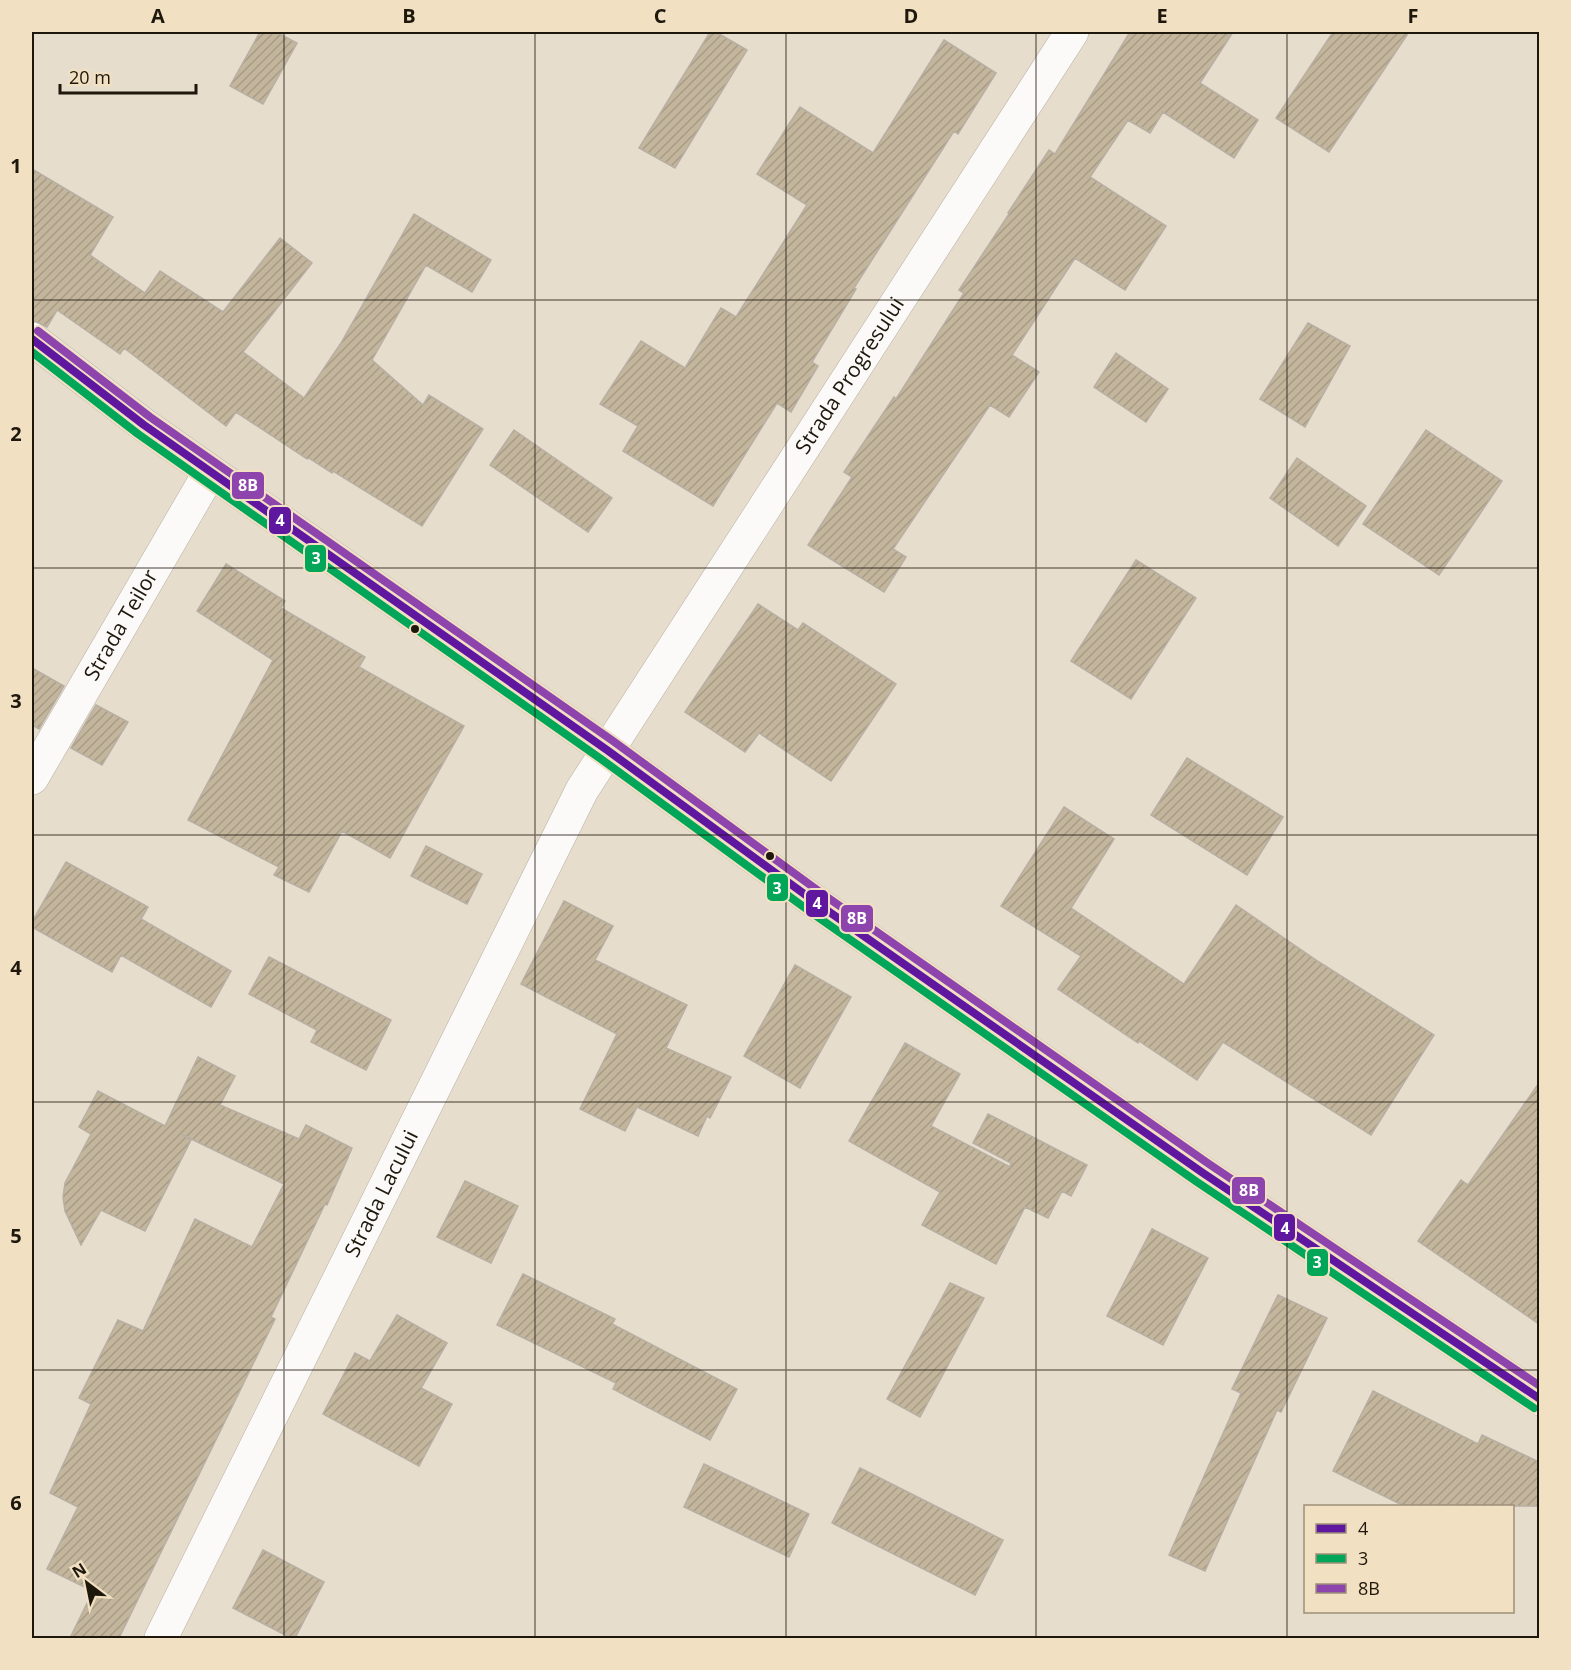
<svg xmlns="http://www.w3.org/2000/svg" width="1571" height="1670" font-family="'Open Sans',sans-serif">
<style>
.building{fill:url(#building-hatch);stroke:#b7afa3;stroke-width:1.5}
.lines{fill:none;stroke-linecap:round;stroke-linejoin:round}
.minor-casing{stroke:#b8b0a4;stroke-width:34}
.secondary-casing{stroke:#b8b0a4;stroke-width:34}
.minor{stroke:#fbfaf8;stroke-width:33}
.secondary{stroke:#fbfaf8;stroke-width:33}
.bus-1-casing{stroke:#f2e0c2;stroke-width:12}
.bus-2-casing{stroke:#f2e0c2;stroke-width:12}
.bus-3-casing{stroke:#f2e0c2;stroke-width:12}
.bus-1{stroke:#6017a0;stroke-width:8}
.bus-2{stroke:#01a659;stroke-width:8}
.bus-3{stroke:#8e44ad;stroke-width:8}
.grid{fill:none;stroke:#1e170c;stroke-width:1.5;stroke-opacity:0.55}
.bus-dot{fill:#1e170c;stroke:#f2e0c2;stroke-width:2}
.labels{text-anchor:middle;stroke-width:6;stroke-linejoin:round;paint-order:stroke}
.street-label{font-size:21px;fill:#1e170c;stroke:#f2e0c2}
.line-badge{stroke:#f2e0c2;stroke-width:2}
.badge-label{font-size:16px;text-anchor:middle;font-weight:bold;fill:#fff}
.neatline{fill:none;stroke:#1e170c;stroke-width:2}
.grid-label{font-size:20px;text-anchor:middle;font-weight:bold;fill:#1e170c}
</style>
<defs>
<pattern id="building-hatch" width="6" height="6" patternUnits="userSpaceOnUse" patternTransform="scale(1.5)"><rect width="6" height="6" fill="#c4b69d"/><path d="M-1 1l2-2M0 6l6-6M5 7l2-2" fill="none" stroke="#a89c86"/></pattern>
</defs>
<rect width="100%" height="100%" fill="#e7ddcd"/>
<!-- building -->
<path class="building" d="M 260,32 L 276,32 L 297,43 L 263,104 L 230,86 Z
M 710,32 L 716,32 L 747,50 L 675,168 L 639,148 Z
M 1130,32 L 1233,32 L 1200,83 L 1258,120 L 1234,158 L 1163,112 L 1150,133 L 1128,120 L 1090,177 L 1166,226 L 1125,290 L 1075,258 L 1012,355 L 1039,372 L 1009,417 L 990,405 L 893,549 L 906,557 L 884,592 L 808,545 L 852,477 L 844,472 L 894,397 L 896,399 L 964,293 L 959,290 L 1009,214 L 1008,213 L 1049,150 L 1055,154 Z
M 1333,32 L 1409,32 L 1329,152 L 1276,118 Z
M 944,40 L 996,73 L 958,134 L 954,131 L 854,288 L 856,289 L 812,362 L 818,366 L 791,412 L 777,403 L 713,506 L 623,451 L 638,426 L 600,404 L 641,341 L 685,368 L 721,308 L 736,317 L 807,205 L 757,174 L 800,107 L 873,153 Z
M 32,169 L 113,217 L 90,255 L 145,293 L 160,271 L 223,312 L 280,238 L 312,263 L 243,352 L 304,398 L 341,343 L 414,214 L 491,260 L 472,292 L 426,265 L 372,360 L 423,405 L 429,395 L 483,429 L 422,526 L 333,471 L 332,473 L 309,458 L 307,459 L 236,412 L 226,426 L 124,348 L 120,354 L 57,310 L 47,327 L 35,321 L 32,321 Z
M 1308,323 L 1350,346 L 1305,427 L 1260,399 Z
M 1116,353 L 1168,389 L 1146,422 L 1094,387 Z
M 514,430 L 612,498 L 588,532 L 490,465 Z
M 1426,430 L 1502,481 L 1439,575 L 1363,524 Z
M 1297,458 L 1366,506 L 1338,546 L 1270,498 Z
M 1136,560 L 1196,598 L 1131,699 L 1071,661 Z
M 226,564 L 285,601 L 281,608 L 365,657 L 359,667 L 464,726 L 390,858 L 342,831 L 309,892 L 274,875 L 279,867 L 188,820 L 273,660 L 197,611 Z
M 758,604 L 798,630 L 803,623 L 896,684 L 831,781 L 759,733 L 745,752 L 685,712 Z
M 32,668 L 64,686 L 39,729 L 32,725 Z
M 96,705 L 128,722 L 102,765 L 71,748 Z
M 1187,758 L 1283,817 L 1247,875 L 1151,815 Z
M 1064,807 L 1114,839 L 1071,908 L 1184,984 L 1236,905 L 1319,962 L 1434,1035 L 1371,1135 L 1223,1042 L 1197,1080 L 1139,1041 L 1138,1043 L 1058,989 L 1081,956 L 1001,906 Z
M 426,846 L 482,874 L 467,904 L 411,876 Z
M 66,862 L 148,907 L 141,919 L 231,971 L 211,1007 L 121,955 L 112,972 L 32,927 L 32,922 Z
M 564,901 L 613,926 L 595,960 L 687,1005 L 666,1048 L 731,1077 L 710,1118 L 707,1116 L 698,1136 L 637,1107 L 625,1131 L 580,1109 L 617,1034 L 521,984 Z
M 269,957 L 391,1020 L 366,1070 L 311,1042 L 317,1030 L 249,994 Z
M 795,965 L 851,997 L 800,1088 L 744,1056 Z
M 905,1043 L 960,1074 L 931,1126 L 1010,1167 L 1011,1163 L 973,1143 L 988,1114 L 1087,1165 L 1071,1196 L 1062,1191 L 1048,1218 L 1025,1207 L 996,1264 L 922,1225 L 940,1192 L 849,1141 Z
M 198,1057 L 235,1076 L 220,1105 L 299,1139 L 306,1125 L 352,1148 L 327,1205 L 325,1204 L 271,1317 L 275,1319 L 119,1638 L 70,1638 L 93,1591 L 47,1569 L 78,1507 L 50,1493 L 91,1404 L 79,1398 L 118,1320 L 143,1331 L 195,1219 L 252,1247 L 284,1184 L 181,1134 L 191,1140 L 145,1231 L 101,1210 L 81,1245 L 65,1211 L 63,1197 L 65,1183 L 91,1134 L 79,1127 L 98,1091 L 165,1126 Z
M 1539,1083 L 1539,1324 L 1418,1241 L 1461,1180 L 1468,1185 Z
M 465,1181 L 518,1206 L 491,1263 L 437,1237 Z
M 1152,1229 L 1208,1258 L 1163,1345 L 1107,1316 Z
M 523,1274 L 615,1319 L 612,1324 L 737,1389 L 710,1440 L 613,1389 L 616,1383 L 497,1325 Z
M 950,1283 L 984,1298 L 920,1417 L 887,1399 Z
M 1278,1295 L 1327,1318 L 1281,1412 L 1277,1410 L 1205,1571 L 1169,1555 L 1241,1393 L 1232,1389 Z
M 397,1315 L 447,1343 L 421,1388 L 452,1404 L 419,1466 L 323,1414 L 355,1353 L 370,1361 Z
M 1373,1391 L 1478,1444 L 1482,1435 L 1539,1462 L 1539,1506 L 1404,1506 L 1333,1471 Z
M 704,1464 L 809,1514 L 789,1557 L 684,1507 Z
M 860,1468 L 1003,1540 L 975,1595 L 832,1523 Z
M 263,1550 L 324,1582 L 295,1638 L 291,1638 L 233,1608 Z"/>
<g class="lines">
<!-- minor casing -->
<g class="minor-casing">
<g id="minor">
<path id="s1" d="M 32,778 L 210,472"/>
<path id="s2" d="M 161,1638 L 582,790 L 1072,32"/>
</g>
</g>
<!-- secondary casing -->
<g class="secondary-casing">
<path id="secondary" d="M 32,339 L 144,425 L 607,750 L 818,904 L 1203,1173 L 1540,1399"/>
</g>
<!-- minor -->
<use href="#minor" class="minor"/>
<!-- secondary -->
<use href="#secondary" class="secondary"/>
<!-- bus-1 casing -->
<g class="bus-1-casing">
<path id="bus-1" d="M 32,339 L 144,425 L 607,750 L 818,904 L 1203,1173 L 1540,1399"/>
</g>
<!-- bus-2 casing -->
<g class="bus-2-casing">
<path id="bus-2" d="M 32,352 L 138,434 L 601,759 L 812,913 L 1197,1182 L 1534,1408"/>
</g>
<!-- bus-3 casing -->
<g class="bus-3-casing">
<path id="bus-3" d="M 38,331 L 150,417 L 613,741 L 824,895 L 1209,1164 L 1540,1386"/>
</g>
<!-- bus-1 -->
<use href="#bus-1" class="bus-1"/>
<!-- bus-2 -->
<use href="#bus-2" class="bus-2"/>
<!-- bus-3 -->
<use href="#bus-3" class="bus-3"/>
</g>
<!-- grid -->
<path class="grid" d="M 284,32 L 284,1638M 535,32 L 535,1638M 786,32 L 786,1638M 1036,32 L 1036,1638M 1287,32 L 1287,1638M 32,300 L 1540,300M 32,568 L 1540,568M 32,835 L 1540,835M 32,1102 L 1540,1102M 32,1370 L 1540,1370"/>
<!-- markers -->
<g class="bus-dot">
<circle cx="415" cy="629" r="5"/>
<circle cx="770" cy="856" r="5"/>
</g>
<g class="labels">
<!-- street labels -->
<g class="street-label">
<text dy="7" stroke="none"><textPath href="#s2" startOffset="1440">Strada Progresului</textPath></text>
<text dy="7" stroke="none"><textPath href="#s1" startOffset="177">Strada Teilor</textPath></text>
<text dy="7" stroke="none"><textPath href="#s2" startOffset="496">Strada Lacului</textPath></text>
</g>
</g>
<g class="line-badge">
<rect x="231" y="471" width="34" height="29" rx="6" fill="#8e44ad"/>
<rect x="268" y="506" width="24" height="29" rx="6" fill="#6017a0"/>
<rect x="304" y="544" width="23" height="29" rx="6" fill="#01a659"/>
<rect x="766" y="873" width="23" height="29" rx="6" fill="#01a659"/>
<rect x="805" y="889" width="24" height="29" rx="6" fill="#6017a0"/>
<rect x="840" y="904" width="34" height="29" rx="6" fill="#8e44ad"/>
<rect x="1231" y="1176" width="35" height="29" rx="6" fill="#8e44ad"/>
<rect x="1273" y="1213" width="23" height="29" rx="6" fill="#6017a0"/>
<rect x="1306" y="1248" width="23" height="29" rx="6" fill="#01a659"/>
</g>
<g class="badge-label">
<text x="248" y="491">8B</text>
<text x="280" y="526">4</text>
<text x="316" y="564">3</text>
<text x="777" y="894">3</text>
<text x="817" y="909">4</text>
<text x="857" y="924">8B</text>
<text x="1249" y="1196">8B</text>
<text x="1285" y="1234">4</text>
<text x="1317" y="1268">3</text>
</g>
<!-- border -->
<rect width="1571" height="1670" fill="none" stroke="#f2e0c2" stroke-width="66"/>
<!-- legend -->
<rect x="1304" y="1505" width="210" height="108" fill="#f2e0c2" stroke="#9d9079" stroke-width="1.5"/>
<rect x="1316" y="1524" width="30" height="9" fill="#6017a0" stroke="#9d9079" stroke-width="1.5"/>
<text x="1358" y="1535" font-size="18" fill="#1e170c">4</text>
<rect x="1316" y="1554" width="30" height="9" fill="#01a659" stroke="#9d9079" stroke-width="1.5"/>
<text x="1358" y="1565" font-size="18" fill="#1e170c">3</text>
<rect x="1316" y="1584" width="30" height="9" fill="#8e44ad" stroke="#9d9079" stroke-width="1.5"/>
<text x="1358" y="1595" font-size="18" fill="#1e170c">8B</text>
<!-- north arrow -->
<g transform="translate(87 1583) rotate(328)" stroke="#f2e0c2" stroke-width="4.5" paint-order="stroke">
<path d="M0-4.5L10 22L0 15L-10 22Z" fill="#1e170c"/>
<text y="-9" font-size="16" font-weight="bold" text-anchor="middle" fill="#1e170c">N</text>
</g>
<!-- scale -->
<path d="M60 84v9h136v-9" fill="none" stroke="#1e170c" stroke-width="3"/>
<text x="69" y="84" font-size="18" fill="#1e170c" stroke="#f2e0c2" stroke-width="4.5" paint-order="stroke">20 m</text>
<rect x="33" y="33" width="1505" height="1604" class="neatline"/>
<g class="grid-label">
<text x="158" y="23">A</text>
<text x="409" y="23">B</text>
<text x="660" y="23">C</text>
<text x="911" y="23">D</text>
<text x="1162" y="23">E</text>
<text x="1413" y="23">F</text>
<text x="16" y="173">1</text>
<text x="16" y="441">2</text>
<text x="16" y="708">3</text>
<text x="16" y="975">4</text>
<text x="16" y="1243">5</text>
<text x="16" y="1510">6</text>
</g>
</svg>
